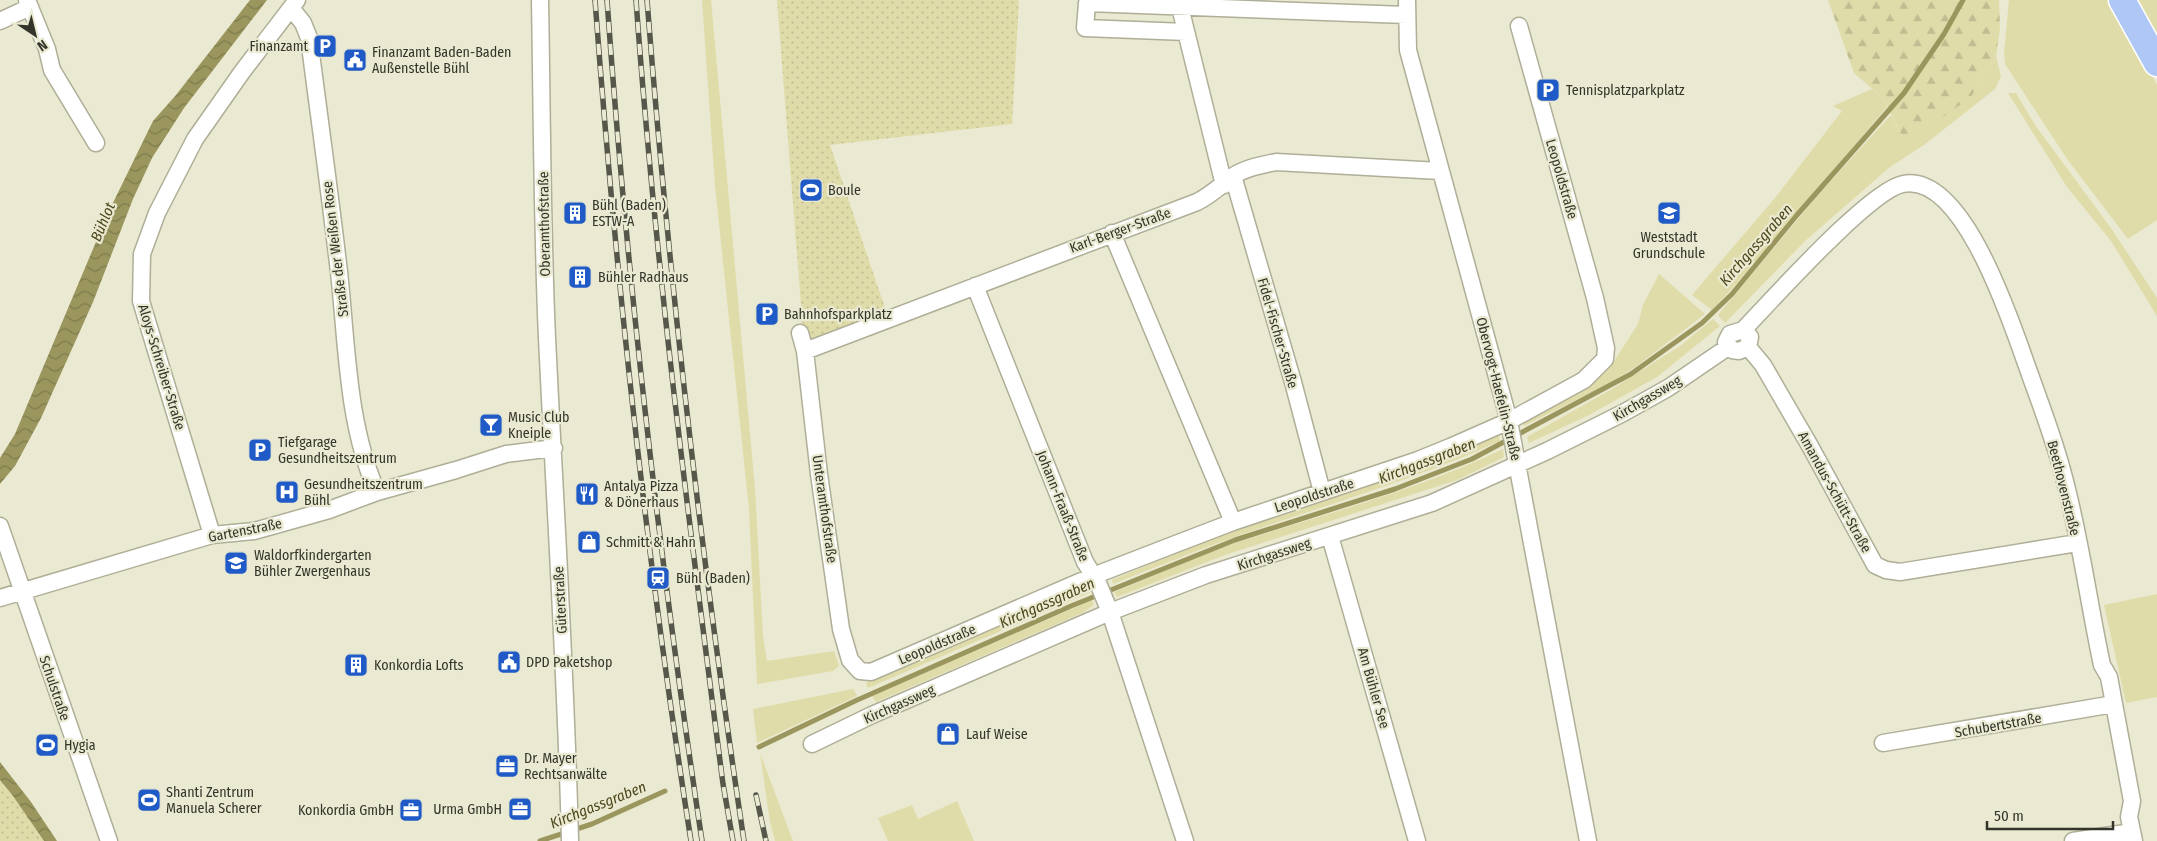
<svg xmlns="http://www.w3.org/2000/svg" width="2157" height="841" font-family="'Fira Sans Condensed',sans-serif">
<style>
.green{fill:#e0dca9}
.forest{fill:url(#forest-firs)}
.park{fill:url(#park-dots)}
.water{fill:url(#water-waves)}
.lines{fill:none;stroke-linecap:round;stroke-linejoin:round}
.stream{stroke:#9b965d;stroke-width:5}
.minor-casing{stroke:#afae97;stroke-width:19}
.primary-casing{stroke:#fff;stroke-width:29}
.minor{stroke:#fff;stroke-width:16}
.primary{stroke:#aec7f5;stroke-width:26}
.rail-casing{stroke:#56564a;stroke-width:5.5}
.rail{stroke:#eae9d1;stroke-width:4;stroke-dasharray:11;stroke-linecap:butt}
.labels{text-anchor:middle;stroke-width:4.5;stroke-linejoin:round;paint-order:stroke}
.poi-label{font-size:14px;fill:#34342b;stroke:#eae9d1;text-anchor:start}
.street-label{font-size:14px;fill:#34342b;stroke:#eae9d1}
.water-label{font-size:15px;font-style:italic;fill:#4c481b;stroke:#eae9d1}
</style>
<defs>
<pattern id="forest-firs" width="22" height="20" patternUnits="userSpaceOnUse" patternTransform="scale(1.25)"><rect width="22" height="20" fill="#e0dca9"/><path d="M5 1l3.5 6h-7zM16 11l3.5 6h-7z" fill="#c1bd92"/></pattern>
<pattern id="park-dots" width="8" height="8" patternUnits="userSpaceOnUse" patternTransform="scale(1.25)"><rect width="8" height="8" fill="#e0dca9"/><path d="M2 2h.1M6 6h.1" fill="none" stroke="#c1bd92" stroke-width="1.8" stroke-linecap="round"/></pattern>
<pattern id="water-waves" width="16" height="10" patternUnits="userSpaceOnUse" patternTransform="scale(1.25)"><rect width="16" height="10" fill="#9b965d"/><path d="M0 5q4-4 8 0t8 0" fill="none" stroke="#7f7b4d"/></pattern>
</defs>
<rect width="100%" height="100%" fill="#eae9d1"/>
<!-- green -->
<path class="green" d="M 702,0 L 711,0 L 755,489 L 763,636 L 767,661 L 834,651 L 839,666 L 833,671 L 757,684 L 749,509 L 715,186 Z
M 2009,0 L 2111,0 L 2157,85 L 2157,220 L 2128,239 L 2067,159 L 2005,64 L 2004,53 Z
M 2137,0 L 2157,0 L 2157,38 Z
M 1996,56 L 2001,76 L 1995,89 L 1924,145 L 1890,167 L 1805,241 L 1725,323 L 1718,315 L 1817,196 L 1891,115 L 1903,138 L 1971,97 Z
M 1872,89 L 1883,98 L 1887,107 L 1738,282 L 1712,310 L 1692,295 L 1775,198 L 1842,111 L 1833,106 Z
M 2008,93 L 2016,93 L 2035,125 L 2111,228 L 2157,298 L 2157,316 L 2111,241 L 2067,187 Z
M 1659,274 L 1705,314 L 1634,368 L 1604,386 L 1524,426 L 1523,422 L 1597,380 L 1609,369 L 1638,324 L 1643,305 Z
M 1713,319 L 1720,326 L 1657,377 L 1589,415 L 1529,443 L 1527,437 L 1612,389 L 1680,346 Z
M 1498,434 L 1500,441 C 1415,480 1325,505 1237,536 C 1195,551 1154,568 1113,584 L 1112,580 L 1235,529 L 1387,480 Z
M 1503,449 L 1504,457 L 1457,480 L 1225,555 L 1117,597 L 1114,592 C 1157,575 1200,554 1245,540 C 1332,512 1420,489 1503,449 Z
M 1080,588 L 1086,588 L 1089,593 L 868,688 L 866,683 L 876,675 Z
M 2157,594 L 2157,697 L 2126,703 L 2104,605 Z
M 1092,600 L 1094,605 L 1082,613 L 876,702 L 872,696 Z
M 853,689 L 857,696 L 757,743 L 753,709 Z
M 760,753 L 793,841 L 775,841 L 770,822 Z
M 957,801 L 974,841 L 888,841 L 878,818 L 912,805 L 918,819 Z"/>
<!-- forest -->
<path class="forest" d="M 1828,0 L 1999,0 L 2000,29 L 1996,56 L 1971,97 L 1911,140 L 1903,138 L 1883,98 L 1854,73 Z"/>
<!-- park -->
<path class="park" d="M 777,0 L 1019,0 L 1012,124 L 830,145 L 887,314 L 817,340 L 811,339 L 803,330 Z
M 0,780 L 13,796 L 44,841 L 0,841 Z"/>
<!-- water -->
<path class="water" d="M 250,0 L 267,0 L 184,108 L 152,158 L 133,199 L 93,302 L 41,418 L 15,466 L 0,484 L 0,458 L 15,434 L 109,211 L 153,121 L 176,95 Z
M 0,762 L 31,802 L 57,841 L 44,841 L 13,796 L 0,780 Z"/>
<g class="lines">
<!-- stream -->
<path class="stream" d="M 759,747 L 855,701 L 1071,606 L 1235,540 L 1395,489 L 1472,459 L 1631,374 L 1702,323 L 1732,294 L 1797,215 L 1904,93 L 1944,34 L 1963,0
M 540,841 L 592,824 L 665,791"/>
<!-- minor casing -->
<g class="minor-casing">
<path id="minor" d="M 27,0 L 47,49 L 52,70 L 96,143
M 540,0 C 542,113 542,226 547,338 C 555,506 566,673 570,841
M 1407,0 L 1408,50 L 1509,421 L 1588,841
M 1180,7 L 1224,185
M 291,8 L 303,23 L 309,38 C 319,116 330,194 339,272 C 347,345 347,424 377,492
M 0,21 L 30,7
M 1186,32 L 1085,28 L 1087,3 L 1406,15
M 1233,176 L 1293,382 L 1322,492
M 1112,233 L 1233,522
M 975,286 L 1085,562 L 1098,583 L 1110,612 L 1185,841
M 1743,330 L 1750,337 L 1748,347 L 1739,351 L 1732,350 L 1726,342 L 1730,334 L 1743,330 C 1771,301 1870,190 1903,184 C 1964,172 2012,325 2028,369 C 2040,403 2053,436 2062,470 C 2080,534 2088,600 2102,665 L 2109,677 L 2132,801 L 2129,817 L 2134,841
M 800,333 L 805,351 L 819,474 L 841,629 L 850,660 L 860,671 L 871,672 L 1093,576 L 1173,545 L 1233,522 L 1418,460 L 1450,447 L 1509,421 L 1584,380 L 1605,359 L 1606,348 L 1595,298 L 1519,26
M 1748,347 L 1763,365 L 1810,446 L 1875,565 L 1886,570 L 1900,572 L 2077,543
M 805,351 L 1197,202 C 1211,195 1220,186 1232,177 C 1244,168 1262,165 1276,162 L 1440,171
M 0,526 L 109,841
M 212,535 L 141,301 L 142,254 L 157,213 L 195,139 L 242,72 L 297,0
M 1330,536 L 1417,841
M 0,598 L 212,535 L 254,531 L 329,510 L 377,492 L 456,470 L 506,454 L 554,448
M 1883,743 L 2114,704
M 812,744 L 872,715 L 1110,612 L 1206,575 L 1432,503 L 1547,451 L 1623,413 L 1668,388 L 1728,347
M 2073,841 L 2132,832"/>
</g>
<!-- primary casing -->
<g class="primary-casing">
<path id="primary" d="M 2122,0 L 2157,63"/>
</g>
<!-- minor -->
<use href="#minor" class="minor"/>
<!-- primary -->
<use href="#primary" class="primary"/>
<!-- rail casing -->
<g class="rail-casing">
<path id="rail" d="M 595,0 C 616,281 647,562 691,841
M 607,0 C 627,281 660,562 702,841
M 636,0 C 655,263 689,522 723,784 L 733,841
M 647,0 C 669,281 702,562 744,841
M 756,795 L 766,841"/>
</g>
<!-- rail -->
<use href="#rail" class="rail"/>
</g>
<!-- icons -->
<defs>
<g id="parking-square" transform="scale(1.25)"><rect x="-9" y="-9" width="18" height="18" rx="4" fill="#205ac6" stroke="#eae9d1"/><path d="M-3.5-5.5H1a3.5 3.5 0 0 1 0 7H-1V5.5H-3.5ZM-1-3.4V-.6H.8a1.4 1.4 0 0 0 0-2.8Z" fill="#fff"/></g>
<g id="civic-square" transform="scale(1.25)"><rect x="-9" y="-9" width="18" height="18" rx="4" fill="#205ac6" stroke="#eae9d1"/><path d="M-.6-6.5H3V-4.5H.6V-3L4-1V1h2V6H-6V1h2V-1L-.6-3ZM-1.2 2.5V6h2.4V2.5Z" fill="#fff"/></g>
<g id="stadium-square" transform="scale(1.25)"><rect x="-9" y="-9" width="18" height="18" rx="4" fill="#205ac6" stroke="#eae9d1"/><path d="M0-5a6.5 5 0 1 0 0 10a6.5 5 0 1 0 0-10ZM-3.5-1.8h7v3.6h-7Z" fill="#fff"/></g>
<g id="building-square" transform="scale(1.25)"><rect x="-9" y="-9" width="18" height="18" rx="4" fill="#205ac6" stroke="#eae9d1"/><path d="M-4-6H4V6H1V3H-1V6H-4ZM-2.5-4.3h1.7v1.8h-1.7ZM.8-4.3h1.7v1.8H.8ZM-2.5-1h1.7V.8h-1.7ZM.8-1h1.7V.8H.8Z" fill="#fff"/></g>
<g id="school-square" transform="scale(1.25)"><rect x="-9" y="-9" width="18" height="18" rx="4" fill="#205ac6" stroke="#eae9d1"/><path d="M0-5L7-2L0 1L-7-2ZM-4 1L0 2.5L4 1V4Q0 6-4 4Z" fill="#fff"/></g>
<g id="bar-square" transform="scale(1.25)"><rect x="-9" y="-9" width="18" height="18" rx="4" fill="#205ac6" stroke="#eae9d1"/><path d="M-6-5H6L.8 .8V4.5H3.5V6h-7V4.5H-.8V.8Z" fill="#fff"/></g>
<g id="hospital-square" transform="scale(1.25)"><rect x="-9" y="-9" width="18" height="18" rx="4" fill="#205ac6" stroke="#eae9d1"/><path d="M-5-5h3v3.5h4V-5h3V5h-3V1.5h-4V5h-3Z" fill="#fff"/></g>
<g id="restaurant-square" transform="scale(1.25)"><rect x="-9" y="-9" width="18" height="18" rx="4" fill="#205ac6" stroke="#eae9d1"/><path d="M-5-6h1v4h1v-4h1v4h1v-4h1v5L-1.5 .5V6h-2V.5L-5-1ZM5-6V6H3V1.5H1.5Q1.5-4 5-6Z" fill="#fff"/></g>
<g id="shop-square" transform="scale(1.25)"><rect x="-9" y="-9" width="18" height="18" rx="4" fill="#205ac6" stroke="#eae9d1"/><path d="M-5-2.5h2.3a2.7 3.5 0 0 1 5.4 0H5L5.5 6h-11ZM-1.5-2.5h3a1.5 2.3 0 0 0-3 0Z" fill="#fff"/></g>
<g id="station-square" transform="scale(1.25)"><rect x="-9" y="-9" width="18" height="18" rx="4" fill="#205ac6" stroke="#eae9d1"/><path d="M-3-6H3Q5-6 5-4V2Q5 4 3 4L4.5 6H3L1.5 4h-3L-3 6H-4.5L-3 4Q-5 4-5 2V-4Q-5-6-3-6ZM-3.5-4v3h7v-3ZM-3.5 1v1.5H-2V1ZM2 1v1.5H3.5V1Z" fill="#fff"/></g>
<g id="office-square" transform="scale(1.25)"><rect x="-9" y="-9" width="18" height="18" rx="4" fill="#205ac6" stroke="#eae9d1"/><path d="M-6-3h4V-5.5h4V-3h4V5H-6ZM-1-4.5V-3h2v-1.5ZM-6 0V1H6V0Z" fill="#fff"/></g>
</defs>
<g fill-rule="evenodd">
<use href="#parking-square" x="325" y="46"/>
<use href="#civic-square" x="355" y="60"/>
<use href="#parking-square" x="1548" y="90"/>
<use href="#stadium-square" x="811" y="190"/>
<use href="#building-square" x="575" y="213"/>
<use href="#school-square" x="1669" y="213"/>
<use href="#building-square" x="580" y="277"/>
<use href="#parking-square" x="767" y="314"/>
<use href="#bar-square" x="491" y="425"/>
<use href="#parking-square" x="260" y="450"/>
<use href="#hospital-square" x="287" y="492"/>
<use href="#restaurant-square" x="587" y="494"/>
<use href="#shop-square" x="589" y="542"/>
<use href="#school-square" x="236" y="563"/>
<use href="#station-square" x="658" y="578"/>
<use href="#civic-square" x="509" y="662"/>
<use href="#building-square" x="356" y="665"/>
<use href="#shop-square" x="948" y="734"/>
<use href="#stadium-square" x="47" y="745"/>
<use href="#office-square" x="507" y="766"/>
<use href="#stadium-square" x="149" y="800"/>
<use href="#office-square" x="520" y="809"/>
<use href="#office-square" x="411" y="810"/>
</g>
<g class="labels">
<!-- poi labels -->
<g class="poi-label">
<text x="308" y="51" text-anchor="end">Finanzamt</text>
<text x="372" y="57">Finanzamt Baden-Baden<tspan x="372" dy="16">Außenstelle Bühl</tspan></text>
<text x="1566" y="95">Tennisplatzparkplatz</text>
<text x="828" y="195">Boule</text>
<text x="592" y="210">Bühl (Baden)<tspan x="592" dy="16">ESTW-A</tspan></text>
<text x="1669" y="242" text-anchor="middle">Weststadt<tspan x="1669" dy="16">Grundschule</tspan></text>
<text x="598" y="282">Bühler Radhaus</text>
<text x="784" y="319">Bahnhofsparkplatz</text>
<text x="508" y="422">Music Club<tspan x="508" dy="16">Kneiple</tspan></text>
<text x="278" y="447">Tiefgarage<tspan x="278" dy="16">Gesundheitszentrum</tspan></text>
<text x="304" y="489">Gesundheitszentrum<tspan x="304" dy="16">Bühl</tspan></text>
<text x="604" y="491">Antalya Pizza<tspan x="604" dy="16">&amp; Dönerhaus</tspan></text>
<text x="606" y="547">Schmitt &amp; Hahn</text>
<text x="254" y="560">Waldorfkindergarten<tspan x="254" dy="16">Bühler Zwergenhaus</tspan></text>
<text x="676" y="583">Bühl (Baden)</text>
<text x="526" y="667">DPD Paketshop</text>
<text x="374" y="670">Konkordia Lofts</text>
<text x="966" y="739">Lauf Weise</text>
<text x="64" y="750">Hygia</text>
<text x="524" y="763">Dr. Mayer<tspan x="524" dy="16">Rechtsanwälte</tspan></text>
<text x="166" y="797">Shanti Zentrum<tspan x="166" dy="16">Manuela Scherer</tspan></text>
<text x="502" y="814" text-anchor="end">Urma GmbH</text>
<text x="394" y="815" text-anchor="end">Konkordia GmbH</text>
</g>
<!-- street labels -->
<g class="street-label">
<text transform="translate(1562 179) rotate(74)" y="5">Leopoldstraße</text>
<text transform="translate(544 224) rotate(-91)" y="5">Oberamthofstraße</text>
<text transform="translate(1120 230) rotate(-20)" y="5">Karl-Berger-Straße</text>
<text transform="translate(335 249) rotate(-97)" y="5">Straße der Weißen Rose</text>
<text transform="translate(1278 333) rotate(74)" y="5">Fidel-Fischer-Straße</text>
<text transform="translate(162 367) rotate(73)" y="5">Aloys-Schreiber-Straße</text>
<text transform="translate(1499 389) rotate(76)" y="5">Obervogt-Haefelin-Straße</text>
<text transform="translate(1647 398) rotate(-30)" y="5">Kirchgassweg</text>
<text transform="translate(2064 488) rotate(76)" y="5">Beethovenstraße</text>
<text transform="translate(1835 492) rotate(61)" y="5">Amandus-Schütt-Straße</text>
<text transform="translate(1314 495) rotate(-18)" y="5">Leopoldstraße</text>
<text transform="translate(1063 506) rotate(68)" y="5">Johann-Fraaß-Straße</text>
<text transform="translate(825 509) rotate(82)" y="5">Unteramthofstraße</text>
<text transform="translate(245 530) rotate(-11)" y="5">Gartenstraße</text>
<text transform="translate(1274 554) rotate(-18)" y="5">Kirchgassweg</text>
<text transform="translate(560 600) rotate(-93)" y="5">Güterstraße</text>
<text transform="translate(937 644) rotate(-23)" y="5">Leopoldstraße</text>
<text transform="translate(55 688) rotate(71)" y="5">Schulstraße</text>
<text transform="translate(1374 688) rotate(74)" y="5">Am Bühler See</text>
<text transform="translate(899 704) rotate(-24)" y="5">Kirchgassweg</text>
<text transform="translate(1998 725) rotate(-10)" y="5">Schubertstraße</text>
</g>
<!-- water labels -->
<g class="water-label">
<text transform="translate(103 222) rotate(-67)" y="5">Bühlot</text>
<text transform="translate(1756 245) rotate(-49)" y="5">Kirchgassgraben</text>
<text transform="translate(1427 461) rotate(-21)" y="5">Kirchgassgraben</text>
<text transform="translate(1047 603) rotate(-24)" y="5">Kirchgassgraben</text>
<text transform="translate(598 805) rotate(-22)" y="5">Kirchgassgraben</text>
</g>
</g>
<!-- north arrow -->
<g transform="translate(35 35) rotate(145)" stroke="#eae9d1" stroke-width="4" paint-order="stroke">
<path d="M0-4L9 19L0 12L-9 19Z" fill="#34342b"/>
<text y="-8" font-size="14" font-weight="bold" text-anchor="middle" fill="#34342b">N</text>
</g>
<!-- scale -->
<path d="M1987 821v8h126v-8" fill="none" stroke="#34342b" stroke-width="2.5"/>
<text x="1994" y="821" font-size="15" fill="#34342b" stroke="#eae9d1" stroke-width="4" paint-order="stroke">50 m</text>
</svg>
